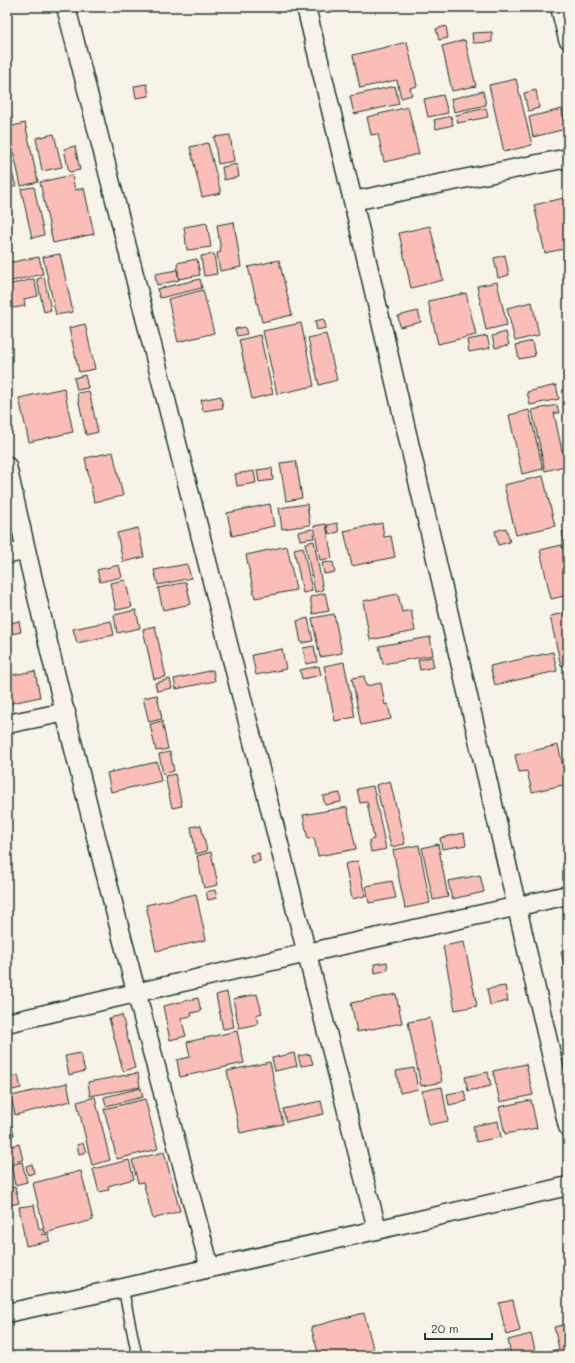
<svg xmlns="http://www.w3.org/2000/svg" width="575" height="1363" font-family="Mali,sans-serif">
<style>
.building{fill:#fabeb7;stroke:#1f3d34}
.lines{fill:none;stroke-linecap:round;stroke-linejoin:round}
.service-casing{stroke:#1f3d34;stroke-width:12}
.minor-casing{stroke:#1f3d34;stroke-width:21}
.service{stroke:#f7f3e8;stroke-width:9}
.minor{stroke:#f7f3e8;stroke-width:18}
</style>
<rect width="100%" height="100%" fill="#f7f3e8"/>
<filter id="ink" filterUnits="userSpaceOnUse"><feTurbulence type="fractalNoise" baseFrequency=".025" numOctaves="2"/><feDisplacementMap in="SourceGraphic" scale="8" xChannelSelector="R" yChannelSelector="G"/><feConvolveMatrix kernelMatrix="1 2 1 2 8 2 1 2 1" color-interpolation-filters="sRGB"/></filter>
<g filter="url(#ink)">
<!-- building -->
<path class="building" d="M 446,26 L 448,38 L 439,40 L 436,29 Z
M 492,32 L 492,42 L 473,43 L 472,33 Z
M 465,40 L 476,86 L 452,91 L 442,46 Z
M 407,42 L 417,86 L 410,88 L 412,95 L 401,98 L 397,80 L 360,88 L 353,55 Z
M 516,79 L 532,145 L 504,152 L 489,85 Z
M 147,84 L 149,96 L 136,98 L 134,86 Z
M 395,86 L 399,104 L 354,114 L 350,96 Z
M 536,90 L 539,108 L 528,111 L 524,93 Z
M 483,91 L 486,105 L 454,112 L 451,99 Z
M 443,95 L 448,113 L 428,117 L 424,99 Z
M 8,102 L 13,123 L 7,124 L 7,103 Z
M 408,107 L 419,154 L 384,162 L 378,134 L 371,135 L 367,117 Z
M 486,108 L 488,117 L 458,123 L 456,115 Z
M 562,109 L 566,129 L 533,137 L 529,117 Z
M 451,116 L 453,125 L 436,129 L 434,120 Z
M 25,123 L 38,182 L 21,186 L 8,127 Z
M 54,134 L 62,167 L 42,171 L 36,138 Z
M 230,135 L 234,161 L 218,164 L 214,137 Z
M 208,143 L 221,193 L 202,197 L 190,147 Z
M 75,146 L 80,170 L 69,172 L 64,149 Z
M 7,156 L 16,186 L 7,189 Z
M 237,164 L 239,177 L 224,180 L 222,167 Z
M 72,175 L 75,190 L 84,188 L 94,234 L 53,243 L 40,182 Z
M 34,187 L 44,235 L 32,238 L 21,189 Z
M 568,197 L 568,248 L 545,253 L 534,205 Z
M 234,222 L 241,267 L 220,271 L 217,253 L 221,252 L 217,225 Z
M 207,223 L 211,247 L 187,250 L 184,227 Z
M 430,226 L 443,280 L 411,288 L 399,233 Z
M 60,254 L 73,312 L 56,315 L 43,257 Z
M 214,254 L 217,274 L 204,276 L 201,256 Z
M 505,255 L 509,275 L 498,278 L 494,258 Z
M 39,257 L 43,274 L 7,282 L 7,263 Z
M 197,259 L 200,275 L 179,279 L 177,263 Z
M 279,260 L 292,315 L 262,322 L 248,267 Z
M 177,270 L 179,280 L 157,285 L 155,274 Z
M 44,277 L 51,310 L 44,312 L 37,279 Z
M 34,279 L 38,296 L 24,299 L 25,306 L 7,309 L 7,285 Z
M 200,279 L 202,288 L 160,298 L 157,289 Z
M 497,282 L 507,325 L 486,330 L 477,286 Z
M 203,290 L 214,333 L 178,342 L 168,299 Z
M 466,293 L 476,335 L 438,344 L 428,301 Z
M 532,302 L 539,335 L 515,341 L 507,308 Z
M 418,311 L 421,322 L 400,327 L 398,316 Z
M 324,319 L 326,328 L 317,330 L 315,321 Z
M 301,323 L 314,386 L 277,394 L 263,331 Z
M 85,324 L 95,369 L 79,372 L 69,328 Z
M 245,327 L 247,334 L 237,336 L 235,329 Z
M 506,332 L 509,345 L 495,348 L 492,336 Z
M 326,334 L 337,380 L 319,385 L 308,338 Z
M 260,335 L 273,394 L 252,399 L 239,340 Z
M 487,336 L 490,348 L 469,352 L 467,340 Z
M 532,341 L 535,356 L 519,359 L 516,345 Z
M 85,375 L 88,388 L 77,390 L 74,378 Z
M 556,385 L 559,399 L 530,405 L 527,392 Z
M 64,388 L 73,432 L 29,442 L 19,398 Z
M 89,391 L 98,432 L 86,435 L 77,393 Z
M 221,396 L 223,408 L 203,411 L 201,400 Z
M 557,405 L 559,413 L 554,413 L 562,451 L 567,450 L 568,465 L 545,471 L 532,410 Z
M 529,410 L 543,469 L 522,474 L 509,415 Z
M 113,452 L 123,496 L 94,502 L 85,458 Z
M 296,461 L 302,498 L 286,501 L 280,463 Z
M 272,468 L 273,480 L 259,482 L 257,470 Z
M 254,471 L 256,483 L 237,486 L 235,474 Z
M 543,476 L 555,526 L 516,535 L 504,485 Z
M 270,504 L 274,526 L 232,536 L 227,513 Z
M 307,504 L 310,525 L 282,529 L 279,508 Z
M 337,523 L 339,532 L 329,534 L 327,525 Z
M 382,523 L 384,537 L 391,536 L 395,557 L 352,566 L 344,531 Z
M 326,524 L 332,558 L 320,560 L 314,526 Z
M 138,528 L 144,557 L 123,562 L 117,533 Z
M 506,528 L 510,542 L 498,545 L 495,531 Z
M 312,529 L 314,538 L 300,540 L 298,532 Z
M 568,530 L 568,557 L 562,532 Z
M 314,541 L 323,590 L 315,592 L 305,543 Z
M 562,545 L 568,572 L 568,595 L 551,599 L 540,550 Z
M 287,546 L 296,590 L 255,598 L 246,555 Z
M 303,547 L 312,591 L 303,593 L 294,549 Z
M 333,562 L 335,572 L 324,574 L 322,563 Z
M 187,564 L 191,578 L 158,585 L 154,570 Z
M 119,565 L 122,577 L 100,582 L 97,570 Z
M 125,580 L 132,607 L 116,610 L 110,583 Z
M 186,582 L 191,604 L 163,610 L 158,588 Z
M 325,593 L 329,611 L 313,614 L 310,597 Z
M 398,594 L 402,612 L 411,610 L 415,631 L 370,640 L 363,601 Z
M 136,610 L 140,628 L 117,633 L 114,615 Z
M 568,612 L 568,664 L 561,666 L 550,616 Z
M 334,614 L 342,653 L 320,657 L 312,618 Z
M 308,618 L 313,641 L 301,643 L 297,621 Z
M 19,621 L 21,632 L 7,635 L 7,624 Z
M 111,621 L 114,635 L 77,643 L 73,629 Z
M 155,626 L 166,677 L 154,679 L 143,629 Z
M 430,637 L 433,655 L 383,664 L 379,646 Z
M 314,646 L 317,662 L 306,664 L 303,648 Z
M 282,649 L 286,669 L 256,675 L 252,655 Z
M 553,652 L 557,671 L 495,685 L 490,666 Z
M 432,657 L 434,667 L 420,670 L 418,660 Z
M 344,662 L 355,717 L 335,721 L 324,666 Z
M 319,666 L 321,675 L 302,679 L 300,670 Z
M 213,670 L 215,681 L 176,689 L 174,679 Z
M 35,671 L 40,697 L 7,704 L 7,676 Z
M 364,676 L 366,686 L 381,683 L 385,705 L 388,704 L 391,719 L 361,725 L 352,678 Z
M 170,679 L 172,688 L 157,691 L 155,683 Z
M 157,695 L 162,719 L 149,722 L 143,698 Z
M 162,721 L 168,749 L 156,751 L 150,724 Z
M 558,745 L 567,784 L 532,792 L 527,771 L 519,772 L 515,755 Z
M 170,752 L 174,771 L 163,774 L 159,754 Z
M 157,762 L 161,781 L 111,792 L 107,773 Z
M 175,774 L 182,806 L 172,808 L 165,776 Z
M 390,781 L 405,844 L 391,847 L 376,785 Z
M 373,786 L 386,849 L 371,852 L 369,840 L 374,839 L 367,802 L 360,803 L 357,789 Z
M 340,793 L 341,802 L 325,805 L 323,796 Z
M 347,807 L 356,849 L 318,856 L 314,838 L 308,839 L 303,815 Z
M 201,825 L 207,851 L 196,854 L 191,827 Z
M 464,833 L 466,845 L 442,849 L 440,838 Z
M 438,844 L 448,897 L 433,900 L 422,848 Z
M 419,845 L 430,903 L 405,908 L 393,850 Z
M 211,852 L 218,885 L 204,888 L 197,856 Z
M 259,853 L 260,861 L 252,863 L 250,855 Z
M 358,861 L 365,896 L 352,899 L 345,864 Z
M 480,875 L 484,892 L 452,899 L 448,881 Z
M 392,881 L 396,898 L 369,903 L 366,886 Z
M 215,890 L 217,898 L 208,900 L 206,892 Z
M 196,894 L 206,940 L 156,951 L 146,905 Z
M 464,942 L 477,1006 L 455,1010 L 443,946 Z
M 568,950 L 568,970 L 565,970 L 561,951 Z
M 387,962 L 388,970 L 375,973 L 374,964 Z
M 505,986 L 508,1001 L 490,1005 L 487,989 Z
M 227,992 L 234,1027 L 223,1029 L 216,995 Z
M 257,994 L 262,1013 L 256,1015 L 258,1024 L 239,1028 L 233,999 Z
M 396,994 L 402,1023 L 357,1032 L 351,1003 Z
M 198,998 L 201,1011 L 191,1013 L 192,1016 L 181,1018 L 186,1036 L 170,1040 L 163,1006 Z
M 122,1015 L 135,1068 L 123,1071 L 109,1018 Z
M 430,1018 L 442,1082 L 421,1086 L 408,1022 Z
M 237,1031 L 244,1063 L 180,1077 L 177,1060 L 190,1057 L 187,1042 Z
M 80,1053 L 85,1071 L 69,1075 L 65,1056 Z
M 294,1053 L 297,1066 L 275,1071 L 272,1058 Z
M 310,1054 L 313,1064 L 301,1066 L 298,1056 Z
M 270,1062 L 283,1124 L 240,1133 L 227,1071 Z
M 526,1064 L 533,1095 L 500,1102 L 493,1071 Z
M 414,1068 L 418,1089 L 400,1093 L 396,1071 Z
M 488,1072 L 491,1086 L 468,1091 L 465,1077 Z
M 138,1073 L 140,1087 L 90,1096 L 88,1082 Z
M 18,1075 L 21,1088 L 8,1091 L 7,1078 Z
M 67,1083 L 71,1101 L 15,1115 L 11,1096 Z
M 442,1087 L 448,1121 L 429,1125 L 422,1091 Z
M 141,1088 L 143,1097 L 106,1106 L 104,1097 Z
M 464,1091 L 467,1101 L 449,1105 L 447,1094 Z
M 95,1097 L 110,1160 L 92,1165 L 77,1102 Z
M 145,1099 L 158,1149 L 117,1159 L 104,1109 Z
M 531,1100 L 537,1128 L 505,1134 L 499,1107 Z
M 321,1101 L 324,1114 L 286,1122 L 283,1109 Z
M 10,1119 L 14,1135 L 7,1137 L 7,1120 Z
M 498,1121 L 501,1137 L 476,1142 L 473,1126 Z
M 83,1143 L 86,1152 L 79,1154 L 77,1145 Z
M 19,1144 L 23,1160 L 10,1163 L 7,1147 Z
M 164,1152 L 180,1211 L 153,1219 L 143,1182 L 138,1183 L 132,1160 Z
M 129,1160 L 134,1179 L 108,1186 L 109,1190 L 99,1192 L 93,1169 Z
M 22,1162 L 27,1182 L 15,1185 L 11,1165 Z
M 32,1164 L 34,1173 L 28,1175 L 26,1166 Z
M 81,1171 L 93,1220 L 45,1233 L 33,1183 Z
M 15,1187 L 19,1203 L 7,1206 L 7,1189 Z
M 34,1205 L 39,1229 L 42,1228 L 43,1235 L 49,1234 L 50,1241 L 26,1246 L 19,1207 Z
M 513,1300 L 520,1331 L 506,1335 L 499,1303 Z
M 364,1313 L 375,1356 L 319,1356 L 311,1327 Z
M 568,1324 L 568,1356 L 511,1356 L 508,1340 L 531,1334 L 536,1354 L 559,1349 L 554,1327 Z"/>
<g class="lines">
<!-- service casing -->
<g class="service-casing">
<path id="service" d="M 123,1288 L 137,1356"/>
</g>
<!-- minor casing -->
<g class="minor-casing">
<path id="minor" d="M 66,7 L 377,1229
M 306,7 L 353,201 L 568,1127
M 560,7 L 568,39
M 353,201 L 568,158
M 7,466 C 67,735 138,1002 210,1268
M 7,554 L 26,551
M 7,724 L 66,712
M 7,1023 L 307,953 L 568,895
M 7,1313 L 123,1288 L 568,1186"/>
</g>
<!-- service -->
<use href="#service" class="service"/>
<!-- minor -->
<use href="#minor" class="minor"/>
</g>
</g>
<!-- margin -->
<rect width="575" height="1363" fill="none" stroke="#f7f3e8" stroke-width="24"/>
<rect x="12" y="12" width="551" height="1339" fill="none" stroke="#1f3d34" stroke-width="1.5" filter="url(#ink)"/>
<!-- scale -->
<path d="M425 1333v6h67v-6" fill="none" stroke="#1f3d34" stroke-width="2"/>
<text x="431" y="1333" font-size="12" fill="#1f3d34" stroke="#f7f3e8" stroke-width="3" paint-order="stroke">20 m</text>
</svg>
